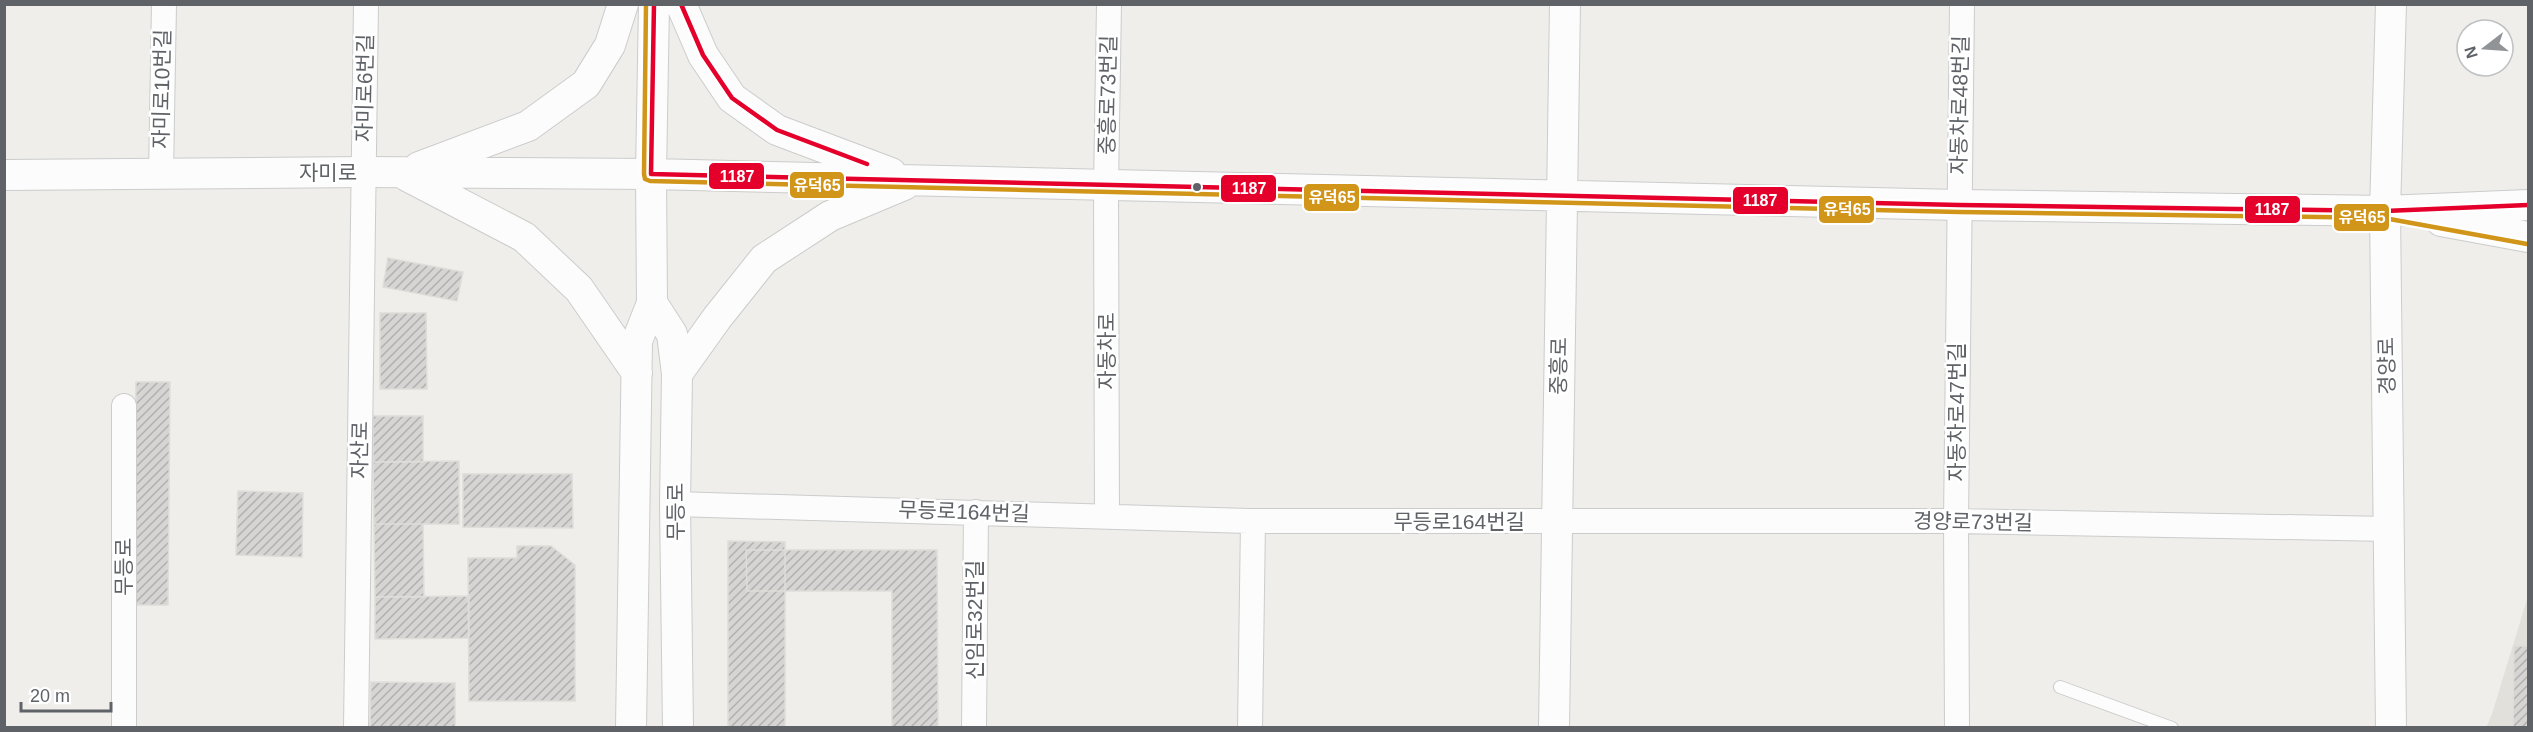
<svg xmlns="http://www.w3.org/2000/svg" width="2533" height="732" font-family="Arial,'Noto Sans KR',sans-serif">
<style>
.education{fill:#e2e0da}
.building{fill:url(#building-hatch);stroke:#deddd9;stroke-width:1.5}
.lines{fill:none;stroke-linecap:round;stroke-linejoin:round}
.service-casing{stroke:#cbcccc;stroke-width:14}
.minor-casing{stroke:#cbcccc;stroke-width:26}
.tertiary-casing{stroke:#cbcccc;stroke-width:32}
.service{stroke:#fdfcfc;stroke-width:12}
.minor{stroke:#fdfcfc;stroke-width:24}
.tertiary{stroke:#fdfcfc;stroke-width:30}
.bus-1-casing{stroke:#fff;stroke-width:9}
.bus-2-casing{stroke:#fff;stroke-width:9}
.bus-1{stroke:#e4002b;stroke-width:4.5}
.bus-2{stroke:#d1951a;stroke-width:4.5}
.bus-dot{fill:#5f6368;stroke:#fff;stroke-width:2}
.labels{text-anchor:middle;stroke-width:5;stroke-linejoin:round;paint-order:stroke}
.street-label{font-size:21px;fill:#5f6368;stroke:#fff}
.line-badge{stroke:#fff;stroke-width:2}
.badge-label{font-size:16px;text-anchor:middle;font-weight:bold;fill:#fff}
</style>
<defs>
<pattern id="building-hatch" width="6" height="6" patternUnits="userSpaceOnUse" patternTransform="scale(1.5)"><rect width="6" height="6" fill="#d6d5d3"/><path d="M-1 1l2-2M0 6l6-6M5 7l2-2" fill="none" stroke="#b1b0af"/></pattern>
</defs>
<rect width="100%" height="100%" fill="#efeeea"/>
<!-- education -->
<path class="education" d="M 2528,596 L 2528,727 L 2486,728 L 2492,714 Z"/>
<!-- building -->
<path class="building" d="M 388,258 L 463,272 L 457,301 L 383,287 Z
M 380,313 L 426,313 L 427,389 L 380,389 Z
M 136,382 L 170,382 L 168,605 L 134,605 Z
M 373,416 L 423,416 L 423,462 L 373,462 Z
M 459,461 L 459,524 L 374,524 L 373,462 Z
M 463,474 L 572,474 L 573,528 L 463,527 Z
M 238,491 L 303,493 L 302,557 L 236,555 Z
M 374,524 L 423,524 L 424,597 L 375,597 Z
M 728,541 L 785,542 L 785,728 L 728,728 Z
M 517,546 L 551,546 L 575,565 L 575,701 L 469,701 L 468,558 L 517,558 Z
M 746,550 L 937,550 L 938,728 L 892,728 L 892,591 L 747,591 Z
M 469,596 L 469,638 L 375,639 L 375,597 Z
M 2514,646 L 2528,646 L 2528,728 L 2513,728 Z
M 371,682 L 455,683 L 455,728 L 370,728 Z"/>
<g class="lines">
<!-- service casing -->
<g class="service-casing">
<path id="service" d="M 2060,687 L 2172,728"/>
</g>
<!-- minor casing -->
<g class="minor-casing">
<path id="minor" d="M 161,174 L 164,4
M 675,504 L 1249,521 L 1956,521 L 2389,529
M 1107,516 L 1106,186 L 1109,4
M 124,728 L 124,406
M 356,728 L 366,4
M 974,728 L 976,512
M 1250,728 L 1253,521
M 1957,728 L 1956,521 L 1962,4"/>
</g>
<!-- tertiary casing -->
<g class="tertiary-casing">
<path id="tertiary" d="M 681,4 L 703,55 L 732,98 L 777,130 L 891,173
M 419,167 L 528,126 L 586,84 L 610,45 L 623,4
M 4,175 L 364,172 L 651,174 L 1959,205 L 2385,211 L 2528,205
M 407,176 L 524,237 L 579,289 L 637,373
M 2441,221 L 2528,237
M 652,303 L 672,334 L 677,374 L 675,504 L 678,728
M 677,374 L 717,318 L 764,259 L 830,216 L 904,185
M 631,728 L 637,341 L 652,303 L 651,174 L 654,4
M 1554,728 L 1565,4
M 2391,728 L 2385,211 L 2391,4"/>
</g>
<!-- service -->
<use href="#service" class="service"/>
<!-- minor -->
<use href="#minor" class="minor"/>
<!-- tertiary -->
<use href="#tertiary" class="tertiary"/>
<!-- bus-1 casing -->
<g class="bus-1-casing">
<path id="bus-1" d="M 654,4 L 651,174 L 1959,205 L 2385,211 L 2528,205
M 681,4 L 703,55 L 732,98 L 777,130 L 867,164"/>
</g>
<!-- bus-2 casing -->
<g class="bus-2-casing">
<path id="bus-2" d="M 646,4 L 644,174 L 645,179 L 650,181 L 1959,212 L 2384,218 L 2527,244"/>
</g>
<!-- bus-1 -->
<use href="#bus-1" class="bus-1"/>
<!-- bus-2 -->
<use href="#bus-2" class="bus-2"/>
</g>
<!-- markers -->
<circle class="bus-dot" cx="1197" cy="187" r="5"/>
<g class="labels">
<!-- street labels -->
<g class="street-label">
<text transform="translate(365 88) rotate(-89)" y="7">자미로6번길</text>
<text transform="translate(162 89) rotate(-89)" y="7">자미로10번길</text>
<text transform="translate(1108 95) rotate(-89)" y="7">중흥로73번길</text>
<text transform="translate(1960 105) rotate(-89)" y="7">자동차로48번길</text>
<text x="328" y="180">자미로</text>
<text transform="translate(1107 351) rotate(-90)" y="7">자동차로</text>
<text transform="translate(1559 366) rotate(-89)" y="7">중흥로</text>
<text transform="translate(2387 366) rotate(-91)" y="7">경양로</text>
<text transform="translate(1957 412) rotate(-90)" y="7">자동차로47번길</text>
<text transform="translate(360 450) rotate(-89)" y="7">자산로</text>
<text transform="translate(676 512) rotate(-90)" y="7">무등로</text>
<text transform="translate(964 512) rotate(2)" y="7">무등로164번길</text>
<text x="1459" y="529">무등로164번길</text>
<text transform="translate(1973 522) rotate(1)" y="7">경양로73번길</text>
<text transform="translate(124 567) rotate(-90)" y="7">무등로</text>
<text transform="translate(975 620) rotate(-90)" y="7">신임로32번길</text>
</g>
</g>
<g class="line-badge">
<rect x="708" y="162" width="57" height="28" rx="6" fill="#e4002b"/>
<rect x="789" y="171" width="56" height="28" rx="6" fill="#d1951a"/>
<rect x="1220" y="174" width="57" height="29" rx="6" fill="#e4002b"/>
<rect x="1303" y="183" width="57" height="29" rx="6" fill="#d1951a"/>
<rect x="1732" y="186" width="57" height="29" rx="6" fill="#e4002b"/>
<rect x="1818" y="195" width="57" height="29" rx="6" fill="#d1951a"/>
<rect x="2244" y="195" width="57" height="29" rx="6" fill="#e4002b"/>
<rect x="2333" y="203" width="57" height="29" rx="6" fill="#d1951a"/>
</g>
<g class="badge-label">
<text x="737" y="182">1187</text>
<text x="817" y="191">유덕65</text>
<text x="1249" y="194">1187</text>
<text x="1332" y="203">유덕65</text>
<text x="1760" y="206">1187</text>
<text x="1847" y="215">유덕65</text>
<text x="2272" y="215">1187</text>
<text x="2362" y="223">유덕65</text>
</g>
<!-- border -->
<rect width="2533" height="732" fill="none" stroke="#5f6368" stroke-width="12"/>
<!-- north arrow -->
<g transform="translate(2485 48) rotate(253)"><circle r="28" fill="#ffffff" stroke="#bfc1c3" stroke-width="1.5"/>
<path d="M0-4.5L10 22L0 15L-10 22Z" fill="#919496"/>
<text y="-9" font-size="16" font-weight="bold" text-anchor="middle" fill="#5f6368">N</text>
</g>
<!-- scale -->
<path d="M21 702v9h90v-9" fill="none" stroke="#5f6368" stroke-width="3"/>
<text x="30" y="702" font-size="18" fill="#5f6368" stroke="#ffffff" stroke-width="4.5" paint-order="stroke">20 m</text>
</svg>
